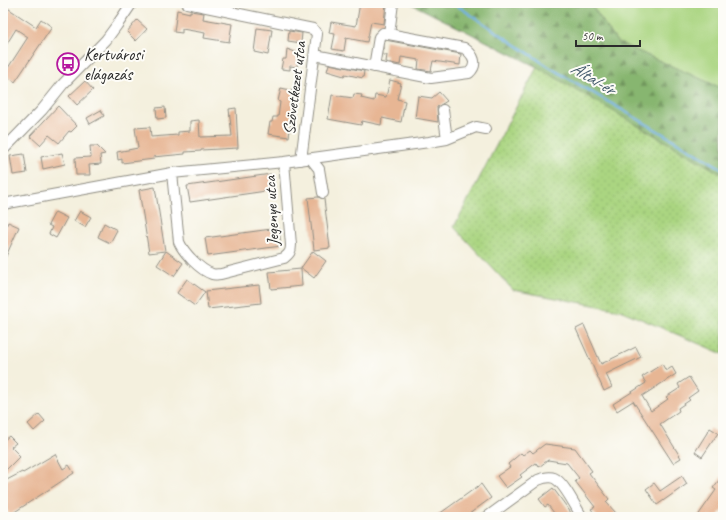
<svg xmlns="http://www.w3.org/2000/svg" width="726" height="520" font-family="Caveat,sans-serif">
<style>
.grass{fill:#aad581;stroke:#6a8056}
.forest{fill:url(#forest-firs);stroke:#59704d}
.garden{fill:url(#garden-dots);stroke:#6a8056}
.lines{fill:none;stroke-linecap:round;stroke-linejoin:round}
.stream{stroke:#6eafe2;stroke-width:2.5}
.building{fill:#e7b694}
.minor-casing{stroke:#908e84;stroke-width:12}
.minor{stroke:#fff;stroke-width:10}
.labels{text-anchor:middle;stroke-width:4;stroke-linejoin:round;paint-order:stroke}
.poi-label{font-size:17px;fill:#2b2b2b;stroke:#fdfcf7;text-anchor:start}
.street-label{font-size:17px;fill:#2b2b2b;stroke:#fdfcf7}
.water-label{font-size:18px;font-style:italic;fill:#42596b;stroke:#fdfcf7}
</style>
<defs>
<pattern id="forest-firs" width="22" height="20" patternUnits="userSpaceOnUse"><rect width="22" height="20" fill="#87b66f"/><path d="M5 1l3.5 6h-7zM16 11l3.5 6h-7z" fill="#6f945b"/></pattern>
<pattern id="garden-dots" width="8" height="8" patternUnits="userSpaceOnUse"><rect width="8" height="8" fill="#aad581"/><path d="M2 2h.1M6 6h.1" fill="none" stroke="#92b770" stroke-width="1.8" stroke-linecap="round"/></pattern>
</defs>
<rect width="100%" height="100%" fill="#fdfcf7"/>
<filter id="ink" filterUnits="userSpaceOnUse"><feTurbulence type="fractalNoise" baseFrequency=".025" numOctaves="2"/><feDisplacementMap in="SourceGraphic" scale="8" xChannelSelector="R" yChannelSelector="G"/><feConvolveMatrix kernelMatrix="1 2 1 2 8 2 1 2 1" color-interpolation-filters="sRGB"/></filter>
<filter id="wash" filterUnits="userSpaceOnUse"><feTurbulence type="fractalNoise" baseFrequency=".012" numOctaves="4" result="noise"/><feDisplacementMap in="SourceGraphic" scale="16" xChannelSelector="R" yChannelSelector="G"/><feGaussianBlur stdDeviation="0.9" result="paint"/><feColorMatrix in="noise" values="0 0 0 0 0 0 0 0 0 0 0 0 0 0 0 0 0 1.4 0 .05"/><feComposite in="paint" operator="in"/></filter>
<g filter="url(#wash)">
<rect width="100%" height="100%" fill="#f4f0de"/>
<!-- grass -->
<path class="grass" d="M 590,3 L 723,3 L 723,84 L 719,87 L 617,42 Z"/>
<!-- forest -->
<path class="forest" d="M 410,3 L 590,3 L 617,42 L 719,87 L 723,84 L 723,175 L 537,67 Z"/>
<!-- garden -->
<path class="garden" d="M 537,67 L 723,175 L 723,354 L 620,310 L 513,290 L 454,227 Z"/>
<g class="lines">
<!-- stream -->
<path class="stream" d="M 453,3 L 549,67 L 723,169"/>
</g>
<g id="blocks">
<!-- building -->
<path class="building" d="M 360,3 L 386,3 L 384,24 L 371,22 L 367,42 L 346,38 L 344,51 L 332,49 L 335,34 L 329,33 L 331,22 L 356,26 Z
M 6,7 L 36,27 L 41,19 L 52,27 L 15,82 L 4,74 L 28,37 L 16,29 L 3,50 L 3,12 Z
M 177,10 L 190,13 L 190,11 L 204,13 L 203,19 L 232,24 L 229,42 L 204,38 L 205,33 L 182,29 L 182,33 L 174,32 Z
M 137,20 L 147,29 L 136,41 L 127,32 Z
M 257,28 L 272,30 L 268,55 L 254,52 Z
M 289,31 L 302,33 L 301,43 L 288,41 Z
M 385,40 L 461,54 L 460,65 L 433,61 L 431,71 L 418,69 L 419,60 L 401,57 L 400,65 L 386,62 L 387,55 L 383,55 Z
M 287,49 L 298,53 L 297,67 L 290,66 L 290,70 L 281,69 L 283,59 L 286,59 Z
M 329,64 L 364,71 L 363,78 L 345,74 L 344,76 L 327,71 Z
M 390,80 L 401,83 L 397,99 L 405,101 L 401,122 L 382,118 L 381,125 L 362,121 L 361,125 L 328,119 L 332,95 L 353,98 L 354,94 L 362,95 L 361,98 L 374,101 L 375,95 L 386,97 Z
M 85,81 L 93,90 L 77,105 L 69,96 Z
M 281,88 L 295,91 L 291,113 L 292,113 L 289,137 L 268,134 L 270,122 L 272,122 L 273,117 L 278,117 L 280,102 L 278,101 Z
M 439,92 L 447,101 L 437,107 L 438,122 L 415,118 L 418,96 L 432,98 Z
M 58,106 L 77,126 L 71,132 L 69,131 L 59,143 L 49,135 L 40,145 L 30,136 Z
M 165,107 L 166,118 L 157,119 L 156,108 Z
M 236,108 L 238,148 L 201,150 L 201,151 L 185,152 L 185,154 L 153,157 L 154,159 L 122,163 L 122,159 L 118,160 L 117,152 L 138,148 L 135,128 L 150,127 L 151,137 L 178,135 L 178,132 L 190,131 L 190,121 L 199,120 L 200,137 L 232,136 L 229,109 Z
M 101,110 L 104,116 L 90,124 L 87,118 Z
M 90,146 L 97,146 L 105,154 L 100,155 L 101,164 L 89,165 L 90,175 L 76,175 L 75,158 L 91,157 Z
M 62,153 L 65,164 L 43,169 L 41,157 Z
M 24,154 L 27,173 L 13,175 L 10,156 Z
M 271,174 L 273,190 L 190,202 L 187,186 Z
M 155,187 L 165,251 L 149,253 L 139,190 Z
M 318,197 L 324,199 L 330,248 L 314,250 L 308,198 Z
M 80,211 L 91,217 L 85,227 L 74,221 Z
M 55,212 L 67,218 L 56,238 L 49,234 L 52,227 L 48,225 Z
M 8,222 L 19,227 L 3,263 L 3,234 Z
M 104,223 L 117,230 L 110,243 L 98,237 Z
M 279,228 L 281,246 L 208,256 L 205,238 Z
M 166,251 L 183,263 L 174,276 L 157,265 Z
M 313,251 L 326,261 L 314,278 L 301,268 Z
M 301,269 L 302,286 L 271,289 L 269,272 Z
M 187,279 L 205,292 L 195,306 L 177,293 Z
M 259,285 L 261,303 L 208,309 L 206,291 Z
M 584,325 L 601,364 L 636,347 L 641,357 L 606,374 L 612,387 L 604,391 L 576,329 Z
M 662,364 L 666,371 L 672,367 L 676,374 L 642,396 L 651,411 L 668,399 L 666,397 L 680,388 L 678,384 L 689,377 L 698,391 L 688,398 L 690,400 L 678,408 L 679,411 L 660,424 L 681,458 L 673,463 L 633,401 L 617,411 L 613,404 L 646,383 L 642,377 Z
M 39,414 L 45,421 L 34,431 L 28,424 Z
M 710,428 L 718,433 L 702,457 L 695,452 Z
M 9,436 L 16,443 L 11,447 L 20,456 L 3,473 L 3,441 Z
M 545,444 L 575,448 L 592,471 L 589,473 L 609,499 L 606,502 L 616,513 L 611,517 L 597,517 L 591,509 L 595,507 L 575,481 L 579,478 L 567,463 L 548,460 L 539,467 L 536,463 L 520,475 L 522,477 L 506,488 L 497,476 L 510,467 L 508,464 L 521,453 L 523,455 L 530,450 L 533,453 Z
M 55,454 L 63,469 L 69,465 L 74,473 L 10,515 L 3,504 L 3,482 L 22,472 L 23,473 Z
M 723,475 L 723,509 L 717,517 L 697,517 L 716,490 L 713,488 Z
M 682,476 L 687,484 L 657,505 L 646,489 L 654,483 L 660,491 Z
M 481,484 L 491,498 L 465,517 L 435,517 Z
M 553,488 L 574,517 L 557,517 L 548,505 L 545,507 L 539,499 Z"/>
</g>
</g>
<g filter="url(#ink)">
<use href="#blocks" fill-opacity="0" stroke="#908e84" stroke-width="1"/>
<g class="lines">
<!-- minor casing -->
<g class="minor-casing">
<path id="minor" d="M 187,3 L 313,29 L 317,34 L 301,160
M 389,34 L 393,3
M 315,55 L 431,78 L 469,73 C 479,64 473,54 464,48 L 383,33 L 379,37 L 374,67
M 443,110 L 447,139
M 3,150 L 42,110 L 63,84 L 106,40 L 117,25 L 132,3
M 311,159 L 319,169 L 323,193
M 172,173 L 179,242 C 184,253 200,270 212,274 C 215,275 218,274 221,274 L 284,258 C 289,254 291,252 291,245 L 284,162
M 3,204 L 172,173 L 284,162 L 429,142 L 447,139 L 476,127 L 486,129
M 487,517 L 538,480 C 543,478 549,476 554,478 C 564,482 576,508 582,517"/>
</g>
<!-- minor -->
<use href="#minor" class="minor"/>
</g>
</g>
<!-- icons -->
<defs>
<g id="bus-ring" transform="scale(1.15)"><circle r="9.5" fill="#fdfcf7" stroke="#b5179e" stroke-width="1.5"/><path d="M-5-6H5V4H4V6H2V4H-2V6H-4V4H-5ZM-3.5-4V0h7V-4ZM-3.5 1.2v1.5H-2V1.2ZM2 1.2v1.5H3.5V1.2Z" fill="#b5179e"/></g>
</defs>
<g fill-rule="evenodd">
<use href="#bus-ring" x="68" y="64"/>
</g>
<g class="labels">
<!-- poi labels -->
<g class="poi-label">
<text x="84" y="60">Kertvárosi<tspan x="84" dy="20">elágazás</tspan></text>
</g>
<!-- street labels -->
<g class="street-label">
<text transform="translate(294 88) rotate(-83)" y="6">Szövetkezet utca</text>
<text transform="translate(271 211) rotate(-93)" y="6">Jegenye utca</text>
</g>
<!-- water labels -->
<g class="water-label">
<text transform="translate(593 78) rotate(31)" y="6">Által-ér</text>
</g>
</g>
<!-- margin -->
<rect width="726" height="520" fill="none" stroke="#fdfcf7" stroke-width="16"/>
<!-- scale -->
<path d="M576 40v6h64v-6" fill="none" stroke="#2b2b2b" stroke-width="2"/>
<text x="582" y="40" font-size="12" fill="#2b2b2b" stroke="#fdfcf7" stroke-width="3" paint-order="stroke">50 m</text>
</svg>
